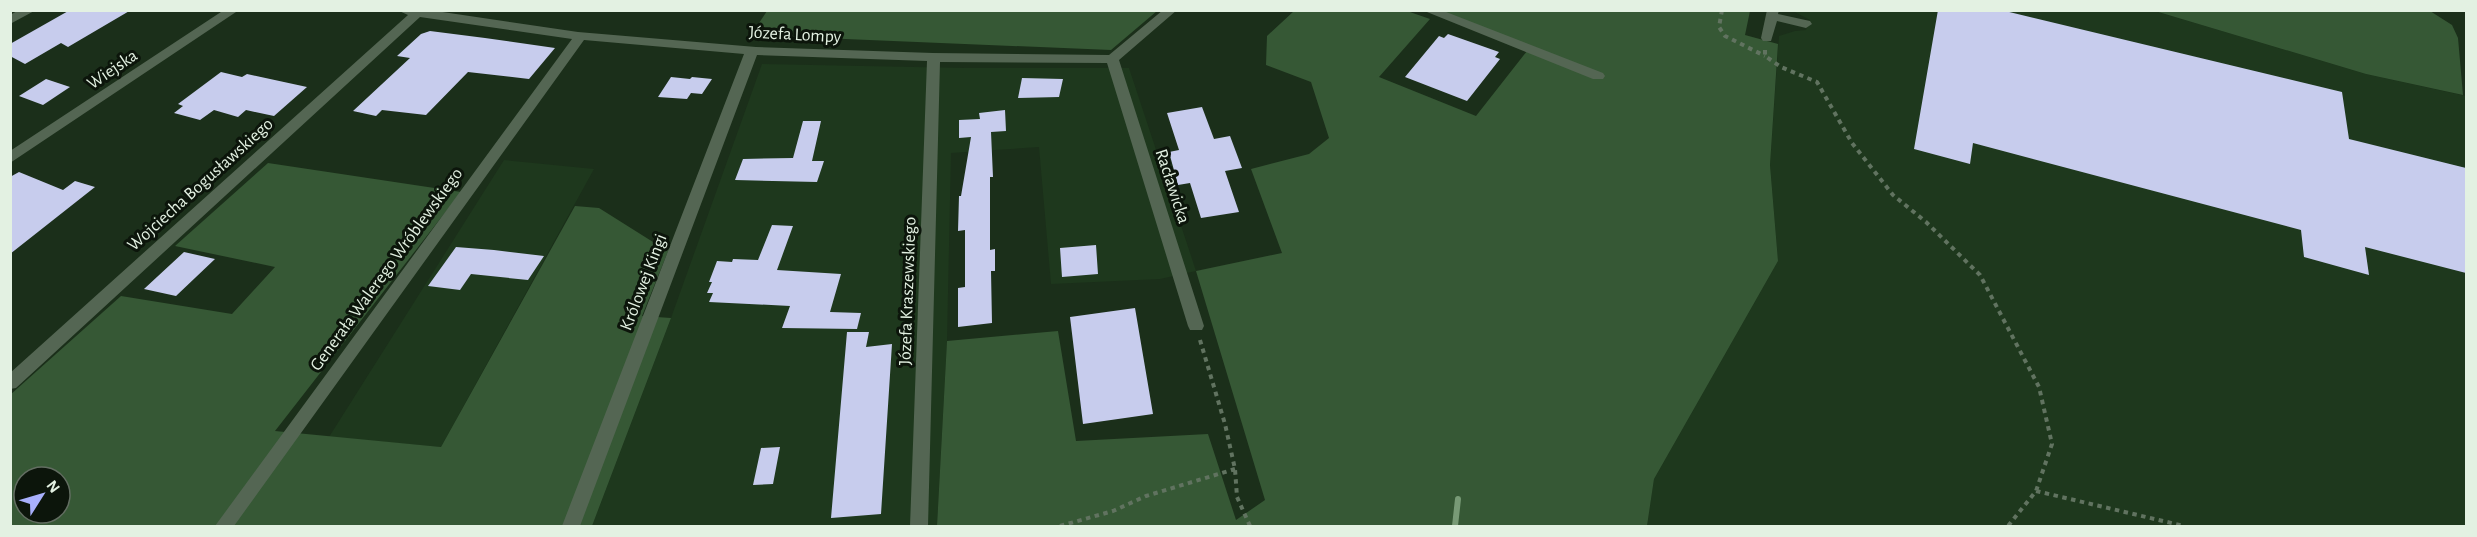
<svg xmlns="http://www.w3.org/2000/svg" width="2477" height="537" font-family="'Alegreya Sans',sans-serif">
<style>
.built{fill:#1e381d}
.green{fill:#365835;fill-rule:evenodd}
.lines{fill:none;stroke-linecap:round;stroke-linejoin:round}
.stream{stroke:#789a76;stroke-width:6}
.building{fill:#c7cced}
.path{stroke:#617360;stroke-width:4;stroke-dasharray:4.5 4.5;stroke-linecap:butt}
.minor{fill:#546653;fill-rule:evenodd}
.labels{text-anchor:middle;stroke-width:6;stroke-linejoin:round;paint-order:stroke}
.street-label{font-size:18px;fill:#e3f1e2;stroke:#0c150b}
</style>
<rect width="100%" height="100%" fill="#1b2f1a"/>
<!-- built -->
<path class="built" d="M 1793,11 L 2155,11 L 2366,74 L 2466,96 L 2466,526 L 1647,526 L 1654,479 L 1778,261 L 1770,165 L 1779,36 L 1795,31 L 1806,30 L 1810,20 Z
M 762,64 L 965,68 L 1129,68 L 1196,271 L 1160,279 L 1051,284 L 1039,147 L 951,153 L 947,341 L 937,526 L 592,526 L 671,318 Z
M 504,160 L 594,169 L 441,447 L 329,437 Z"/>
<!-- green -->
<path class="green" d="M 767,11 L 767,10 L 1157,11 L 1111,50 L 751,35 Z
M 1294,11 L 1407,11 L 1430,19 L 1379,77 L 1476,116 L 1531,46 L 1438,11 L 1750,11 L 1745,35 L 1778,44 L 1770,165 L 1778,261 L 1654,479 L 1647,526 L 937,526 L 947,341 L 1058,331 L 1076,441 L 1208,434 L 1236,520 L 1265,500 L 1196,271 L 1282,253 L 1251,169 L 1309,154 L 1329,138 L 1311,82 L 1266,65 L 1267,36 Z
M 2155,11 L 2430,11 L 2452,25 L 2458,38 L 2463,95 L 2366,74 Z
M 268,163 L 461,192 L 275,431 L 441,447 L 575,206 L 599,208 L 653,242 L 671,244 L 642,316 L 671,318 L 592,526 L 11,526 L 10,395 L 121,296 L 232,314 L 275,267 L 175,246 ZM 24,477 L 60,477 L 60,513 L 24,513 Z"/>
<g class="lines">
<!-- stream -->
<path class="stream" d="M 1455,526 L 1458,499"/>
</g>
<!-- building -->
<path class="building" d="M 70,10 L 131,10 L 68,47 L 61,43 L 25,64 L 10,56 L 10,44 Z
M 1938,10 L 2001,10 L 2342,92 L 2349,139 L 2466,168 L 2466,273 L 2365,247 L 2369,275 L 2304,257 L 2301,230 L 1973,143 L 1970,164 L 1914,149 Z
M 430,31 L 485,38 L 555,48 L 529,79 L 468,72 L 426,115 L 382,110 L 376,116 L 353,111 L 410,58 L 397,56 L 421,34 Z
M 1448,34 L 1499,52 L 1495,57 L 1500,59 L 1467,101 L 1405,77 L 1439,36 L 1444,38 Z
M 221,72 L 242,77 L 247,74 L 307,87 L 274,116 L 246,110 L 238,117 L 214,110 L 200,120 L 174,113 L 183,106 L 178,104 Z
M 671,77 L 690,79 L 692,77 L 712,79 L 702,94 L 691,93 L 687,99 L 658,97 Z
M 1022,78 L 1063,79 L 1059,97 L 1018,98 Z
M 46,79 L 70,87 L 43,105 L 19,96 Z
M 1202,107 L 1214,139 L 1230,136 L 1242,168 L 1225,171 L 1239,212 L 1201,218 L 1190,183 L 1178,185 L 1169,152 L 1179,150 L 1167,113 Z
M 1005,110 L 1006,131 L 991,132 L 993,177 L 990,177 L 990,250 L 995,249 L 995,271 L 991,271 L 992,323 L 958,327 L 958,288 L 965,287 L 965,230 L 958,231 L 959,196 L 961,196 L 971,137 L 959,138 L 959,120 L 980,119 L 979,113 Z
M 803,121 L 821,121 L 812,161 L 824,161 L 817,182 L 735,180 L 743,159 L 793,158 Z
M 19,172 L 63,190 L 75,181 L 95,187 L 10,254 L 10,177 Z
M 772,225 L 793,226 L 777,270 L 841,274 L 830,312 L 861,313 L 857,329 L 782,328 L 790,306 L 709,302 L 713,293 L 707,293 L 712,282 L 709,282 L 717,261 L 732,262 L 733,259 L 758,260 Z
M 1096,245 L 1098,274 L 1062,277 L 1060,248 Z
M 456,247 L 494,250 L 544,256 L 528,280 L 471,274 L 460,290 L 428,286 Z
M 184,252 L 215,259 L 176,296 L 144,289 Z
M 1135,308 L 1153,414 L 1083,424 L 1070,317 Z
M 847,332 L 869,332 L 866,347 L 892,344 L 881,514 L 831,518 Z
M 780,447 L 773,484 L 753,485 L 761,448 Z"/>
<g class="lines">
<!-- path -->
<path class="path" d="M 1722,10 L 1719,27 L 1725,36 L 1765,56
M 1765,50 L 1765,56 L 1781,67 L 1817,82 L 1852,143 L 1893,195 L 1926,222 L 1980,275 L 2039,387 L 2052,444 L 2036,491 L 2008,526
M 1200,340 L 1225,424 L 1235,469 L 1237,497 L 1250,526
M 2036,491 L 2184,526
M 1060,526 L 1113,511 L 1146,496 L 1235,469"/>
<!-- minor -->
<path class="minor" d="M 19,10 L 36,10 L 10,24 L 10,15 Z
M 224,10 L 239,10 L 10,163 L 10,151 Z
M 397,10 L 429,10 L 578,32 L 756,47 L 933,53 L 1109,55 L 1163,10 L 1177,10 L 1119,60 L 1204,326 L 1202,330 L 1190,330 L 1188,326 L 1107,63 L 940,62 L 928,526 L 910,526 L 927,61 L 757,55 L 580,526 L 562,526 L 744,54 L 584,40 L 234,526 L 215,526 L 572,39 L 420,17 L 16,388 L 10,389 L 10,373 L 408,15 Z
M 1422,10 L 1441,10 L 1603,73 L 1605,76 L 1603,79 L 1593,79 Z
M 1767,10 L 1779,10 L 1778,14 L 1810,21 L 1812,24 L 1806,28 L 1777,21 L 1771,41 L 1763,41 L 1761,38 Z"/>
</g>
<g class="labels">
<!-- street labels -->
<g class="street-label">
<text transform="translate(795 34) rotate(3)" y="6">Józefa Lompy</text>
<text transform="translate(112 69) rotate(-34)" y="6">Wiejska</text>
<text transform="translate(200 184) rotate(-42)" y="6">Wojciecha Bogusławskiego</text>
<text transform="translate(1173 186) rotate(72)" y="6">Racławicka</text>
<text transform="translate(386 269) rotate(-54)" y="6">Generała Walerego Wróblewskiego</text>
<text transform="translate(643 282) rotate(-69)" y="6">Królowej Kingi</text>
<text transform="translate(907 291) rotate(-88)" y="6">Józefa Kraszewskiego</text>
</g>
</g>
<!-- border -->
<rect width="2477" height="537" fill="none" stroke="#e3f1e2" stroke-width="24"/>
<!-- north arrow -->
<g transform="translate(42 495) rotate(53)"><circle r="28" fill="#0c150b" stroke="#626d61" stroke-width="1.5"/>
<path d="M0-4.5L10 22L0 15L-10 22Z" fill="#a8b0fc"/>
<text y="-9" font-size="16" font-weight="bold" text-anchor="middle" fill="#e3f1e2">N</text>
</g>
</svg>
